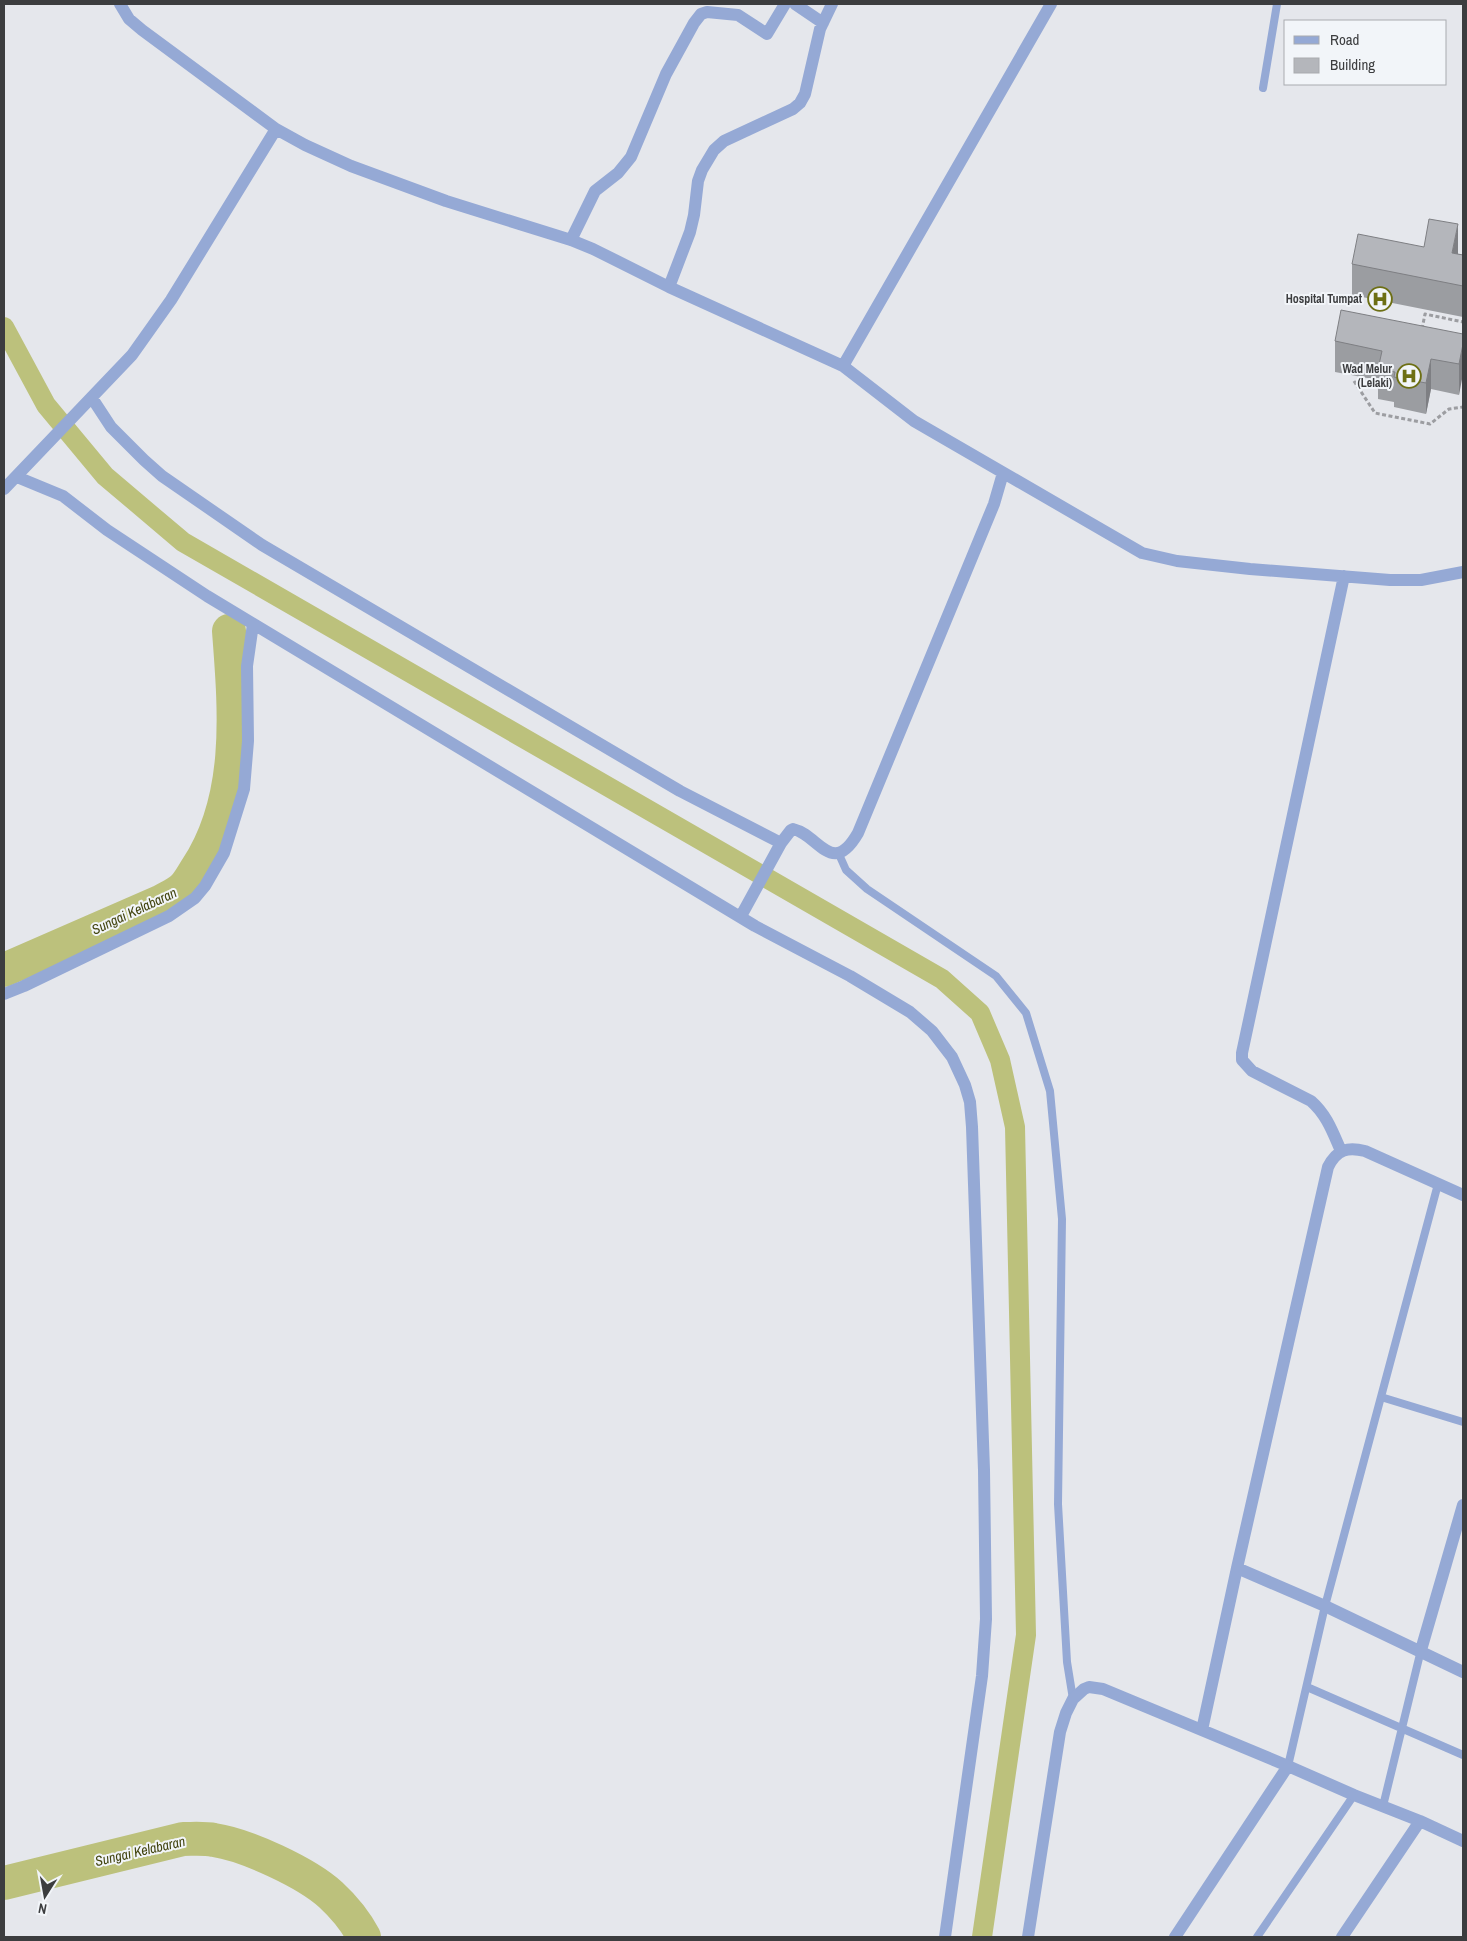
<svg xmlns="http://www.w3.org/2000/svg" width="1467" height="1941" font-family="'Archivo Narrow',sans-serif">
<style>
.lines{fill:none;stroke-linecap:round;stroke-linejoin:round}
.canal{stroke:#bcc17c;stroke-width:20}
.river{stroke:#bcc17c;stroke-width:34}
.path{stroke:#9c9da1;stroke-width:3;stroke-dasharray:4 2.5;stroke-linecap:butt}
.service{stroke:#95a9d5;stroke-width:8}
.minor{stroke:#95a9d5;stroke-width:12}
.wall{fill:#9b9da1}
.shaded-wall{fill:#7e7f83}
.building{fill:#b4b6bb;stroke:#7e7f83}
.labels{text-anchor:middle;stroke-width:4;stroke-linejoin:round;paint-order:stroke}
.poi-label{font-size:12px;font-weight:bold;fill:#3c3d3f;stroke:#f2f5f9;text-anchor:end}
.water-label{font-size:14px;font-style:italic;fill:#42440f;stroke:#f2f5f9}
</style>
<rect width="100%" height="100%" fill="#e5e7ec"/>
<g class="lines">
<!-- canal -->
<path class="canal" d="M 4,327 L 46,405 L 105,476 L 183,542 L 942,979 L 980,1013 L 1000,1060 L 1015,1127 L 1026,1635 L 982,1937"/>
<!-- river -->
<path class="river" d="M 4,970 L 162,901 C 169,897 179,893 184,887 C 189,882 193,874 197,868 C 243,798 235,710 229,631
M 4,1883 L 183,1839 C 193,1839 204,1838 214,1840 C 247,1845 307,1873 331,1895 C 344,1907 356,1922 364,1937"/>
<!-- path -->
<path class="path" d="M 1422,329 L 1425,314 L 1463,322
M 1462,330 L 1463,330
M 1354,381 L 1375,413 L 1430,424 L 1449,409 L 1463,407"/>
<!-- service -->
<path class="service" d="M 1263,88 L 1277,4
M 838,852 L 846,870 L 867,889 L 996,976 L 1026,1013 L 1050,1091 L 1062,1219 L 1058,1504 L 1067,1662 L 1073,1699
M 1381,1397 L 1463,1422
M 1307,1687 L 1463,1755
M 1288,1766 L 1325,1606 L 1438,1184
M 1383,1806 L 1421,1650
M 1257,1937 L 1354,1795"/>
<!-- minor -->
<path class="minor" d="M 120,4 L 129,19 L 142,30 L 276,129
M 795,4 L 823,23
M 571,240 L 595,191 L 618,173 L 631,157 L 666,74 L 694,23 L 701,14 L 707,12 L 738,15 L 767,34 L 785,4
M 669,287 L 690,232 L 694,215 L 698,181 L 702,170 L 714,150 L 724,141 L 793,109 L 800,103 L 805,94 L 820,29 L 832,4
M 843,366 L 1051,4
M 92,398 L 111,427 L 144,460 L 162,476 L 262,545 L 680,791 L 781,843
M 17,477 L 63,496 L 107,530 L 207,596 L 755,926 L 850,976 L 910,1012 L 932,1031 L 952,1057 L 965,1085 L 970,1102 L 972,1127 L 984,1470 L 986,1619 L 982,1676 L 945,1937
M 4,489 L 132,355 L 171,300 L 276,129 L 305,145 L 351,166 L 446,201 L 571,240 L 593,249 L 669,287 L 843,366 L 914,421 L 1142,553 L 1177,561 L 1250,569 L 1390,580 L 1421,580 L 1463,572
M 741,916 L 781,843 L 791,830 L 793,829 C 819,835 832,878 858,833 L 994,504 L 1003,473
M 4,994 L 24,986 L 169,916 L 195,898 L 205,886 L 224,853 L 244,789 L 248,741 L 247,666 L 253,624
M 1341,1151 C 1333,1133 1327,1115 1311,1101 L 1252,1071 L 1242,1060 L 1242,1053 L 1344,576
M 1237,1568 L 1325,1606 L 1463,1672
M 1421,1650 L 1463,1505
M 1202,1730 L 1237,1568 L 1328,1167 C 1337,1149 1348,1147 1365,1151 L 1463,1195
M 1028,1937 L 1060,1732 L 1066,1713 L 1073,1699 L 1084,1689 L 1089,1687 L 1103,1689 L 1288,1766 L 1354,1795 L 1420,1821 L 1463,1841
M 1175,1937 L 1288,1766
M 1342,1937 L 1420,1821"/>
</g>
<!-- wall -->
<path class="wall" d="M 1458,254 L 1463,255 L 1463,317 L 1352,295 L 1352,264 Z
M 1463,334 L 1459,395 L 1431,389 L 1426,414 L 1394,407 L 1394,402 L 1378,399 L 1378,380 L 1335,372 L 1335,341 Z"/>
<!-- shaded-wall -->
<path class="shaded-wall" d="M 1458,224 L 1458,255 L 1452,253 Z
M 1463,344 L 1463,374 L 1459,395 L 1459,364 Z
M 1431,359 L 1431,389 L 1426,414 L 1426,383 Z"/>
<!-- building -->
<path class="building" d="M 1429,219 L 1458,224 L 1452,253 L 1463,255 L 1463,286 L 1352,264 L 1358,234 L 1424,247 Z
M 1341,310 L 1463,334 L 1463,344 L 1459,364 L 1431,359 L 1426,383 L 1394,377 L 1395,372 L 1378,369 L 1382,351 L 1335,341 Z"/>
<!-- icons -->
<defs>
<g id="hospital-ring" transform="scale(1.25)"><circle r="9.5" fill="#f2f5f9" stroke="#6d6f14" stroke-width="1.5"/><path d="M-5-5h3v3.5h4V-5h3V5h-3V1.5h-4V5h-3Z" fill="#6d6f14"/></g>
</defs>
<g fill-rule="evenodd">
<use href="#hospital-ring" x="1380" y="299"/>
<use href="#hospital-ring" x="1409" y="376"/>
</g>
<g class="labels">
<!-- poi labels -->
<g class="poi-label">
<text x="1362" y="303">Hospital Tumpat</text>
<text x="1392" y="373">Wad Melur<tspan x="1392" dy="14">(Lelaki)</tspan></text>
</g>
<!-- water labels -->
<g class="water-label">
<text transform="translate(134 911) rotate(-25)" y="5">Sungai Kelabaran</text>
<text transform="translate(140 1851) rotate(-13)" y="5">Sungai Kelabaran</text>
</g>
</g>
<!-- border -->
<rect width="1467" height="1941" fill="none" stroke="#3c3d3f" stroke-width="10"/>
<!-- legend -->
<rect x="1284" y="20" width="162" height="65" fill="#f2f5f9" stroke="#a9abaf"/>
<rect x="1294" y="36" width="25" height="8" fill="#95a9d5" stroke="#a9abaf"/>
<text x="1330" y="45" font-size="15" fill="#3c3d3f">Road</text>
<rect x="1294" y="58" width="25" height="15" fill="#b4b6bb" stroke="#a9abaf"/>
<text x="1330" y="70" font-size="15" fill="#3c3d3f">Building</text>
<!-- north arrow -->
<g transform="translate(45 1896) rotate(191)" stroke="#f2f5f9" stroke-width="4" paint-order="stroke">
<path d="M0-4L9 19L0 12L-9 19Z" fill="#3c3d3f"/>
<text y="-8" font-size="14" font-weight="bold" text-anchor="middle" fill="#3c3d3f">N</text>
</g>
</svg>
